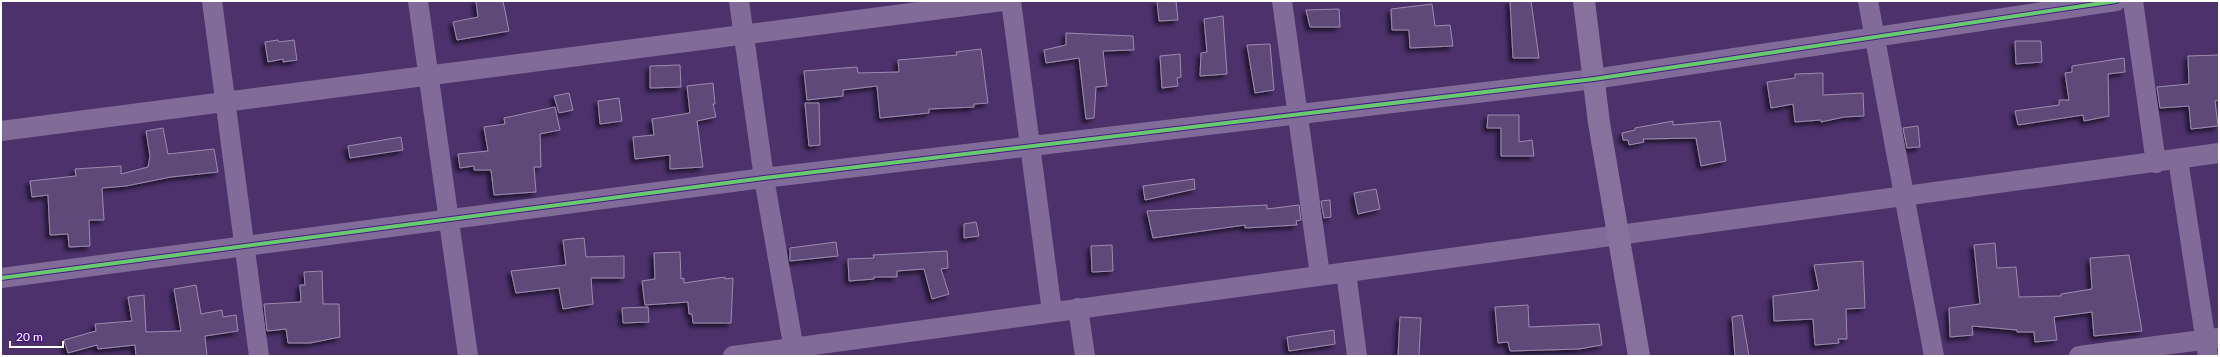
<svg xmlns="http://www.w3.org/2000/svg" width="2220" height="357" font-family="Lato,sans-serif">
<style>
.building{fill:#5f4979;stroke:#9c8baf;filter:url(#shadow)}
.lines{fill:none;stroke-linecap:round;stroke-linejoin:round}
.street{stroke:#816c99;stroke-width:20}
.secondary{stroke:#86729d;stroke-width:22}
.cycleway-casing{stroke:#4a1983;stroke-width:6}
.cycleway{stroke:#67ca6e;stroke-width:4}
</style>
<defs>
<filter id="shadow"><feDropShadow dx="-3.5" dy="3.5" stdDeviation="2" flood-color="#0009"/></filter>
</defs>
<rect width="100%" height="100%" fill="#4c316b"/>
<!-- building -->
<path class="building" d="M 476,1 L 503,1 L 509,31 L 457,40 L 453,22 L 478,17 Z
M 1157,1 L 1176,1 L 1178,20 L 1159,21 Z
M 1510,1 L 1531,1 L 1539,58 L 1513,58 Z
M 1432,4 L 1435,26 L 1450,25 L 1453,46 L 1410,48 L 1409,30 L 1392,30 L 1391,9 Z
M 1339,9 L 1340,27 L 1310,27 L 1306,10 Z
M 1223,16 L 1227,74 L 1200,76 L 1201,53 L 1207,52 L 1204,19 Z
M 1066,33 L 1133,36 L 1134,50 L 1103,51 L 1107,86 L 1096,87 L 1094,118 L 1086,119 L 1079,58 L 1046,63 L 1044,50 L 1066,45 Z
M 278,40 L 279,42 L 294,40 L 297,60 L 283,62 L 283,59 L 268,62 L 265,42 Z
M 2015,41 L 2041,41 L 2042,62 L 2016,64 Z
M 1270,44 L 1274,90 L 1255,93 L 1247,45 Z
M 981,49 L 988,103 L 974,104 L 974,107 L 929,109 L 929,113 L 880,118 L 877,86 L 843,90 L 843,96 L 807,100 L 804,71 L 857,67 L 858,73 L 899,72 L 898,60 L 957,55 L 956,52 Z
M 1180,54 L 1181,77 L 1177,78 L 1178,86 L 1162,88 L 1160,56 Z
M 2219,55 L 2219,100 L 2215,101 L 2218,126 L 2191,129 L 2189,106 L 2160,108 L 2157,87 L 2189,84 L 2188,56 Z
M 2124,58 L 2125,72 L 2108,74 L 2109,116 L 2084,121 L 2083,115 L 2018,125 L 2015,111 L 2059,105 L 2059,100 L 2069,100 L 2065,73 L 2072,72 L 2072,66 Z
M 680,65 L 681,87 L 650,88 L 650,66 Z
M 1823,73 L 1823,95 L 1863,93 L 1864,116 L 1844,117 L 1821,122 L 1821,120 L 1795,122 L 1793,104 L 1771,108 L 1767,82 L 1795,78 L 1795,74 Z
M 713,83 L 715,104 L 713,104 L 716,117 L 697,121 L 703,167 L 670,169 L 670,155 L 635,159 L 633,137 L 654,135 L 652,119 L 690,113 L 687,86 Z
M 569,93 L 573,110 L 559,113 L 554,96 Z
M 619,98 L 622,121 L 600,124 L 598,101 Z
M 805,103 L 819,103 L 820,145 L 809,146 Z
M 555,107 L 560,130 L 540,134 L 541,167 L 534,167 L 536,192 L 494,195 L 491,170 L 474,170 L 474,166 L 460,168 L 458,154 L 488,151 L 484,127 L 505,124 L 504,118 Z
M 1488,115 L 1519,115 L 1519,142 L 1532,140 L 1534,156 L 1501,156 L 1501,128 L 1487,128 Z
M 1673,121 L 1673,125 L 1720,121 L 1726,161 L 1701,166 L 1696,138 L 1643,139 L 1644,142 L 1629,145 L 1628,140 L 1623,140 L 1622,133 L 1635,130 L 1635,128 Z
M 1918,126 L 1920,147 L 1907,148 L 1903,128 Z
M 163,128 L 168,154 L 214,149 L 218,172 L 171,177 L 126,186 L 102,188 L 104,220 L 89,220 L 90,246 L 69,247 L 68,234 L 50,235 L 48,195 L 32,197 L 30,181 L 76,176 L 75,169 L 121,166 L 121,174 L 148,167 L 150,156 L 146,131 Z
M 401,137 L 403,150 L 350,158 L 348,146 Z
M 1194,179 L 1195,189 L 1145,200 L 1143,186 Z
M 1376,189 L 1380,209 L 1358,214 L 1354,193 Z
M 1330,200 L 1331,217 L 1324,218 L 1321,201 Z
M 1267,205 L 1267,209 L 1299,205 L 1301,220 L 1296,221 L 1297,225 L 1245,228 L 1245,225 L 1153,238 L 1147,211 Z
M 976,222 L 979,236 L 964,238 L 964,224 Z
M 584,238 L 586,257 L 624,256 L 624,278 L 591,278 L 593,304 L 563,309 L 559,288 L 516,293 L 511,271 L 566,265 L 563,240 Z
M 836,242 L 838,256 L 790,261 L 790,248 Z
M 1995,243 L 1997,268 L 2016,267 L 2019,297 L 2061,296 L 2061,294 L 2092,289 L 2090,258 L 2129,255 L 2142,331 L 2094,336 L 2092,312 L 2054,317 L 2057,340 L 2035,342 L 2034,332 L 2017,332 L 2017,330 L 1972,326 L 1973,335 L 1950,337 L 1949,308 L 1980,304 L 1974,245 Z
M 1112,245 L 1113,271 L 1092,272 L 1091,246 Z
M 947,251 L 948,268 L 941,269 L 949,294 L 932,299 L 924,269 L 897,271 L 897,277 L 874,277 L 874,279 L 849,281 L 848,259 L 874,258 L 873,255 Z
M 680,252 L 681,279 L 684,278 L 684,283 L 725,277 L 725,279 L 733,278 L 731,323 L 693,323 L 692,314 L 689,314 L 688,302 L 645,305 L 642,281 L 655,279 L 654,253 Z
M 1863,261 L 1865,308 L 1846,309 L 1847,339 L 1838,339 L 1839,343 L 1815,345 L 1813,319 L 1774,321 L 1773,296 L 1819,290 L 1814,265 Z
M 322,271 L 323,304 L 339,304 L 340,337 L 310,343 L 288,343 L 286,329 L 267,331 L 264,304 L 301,302 L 300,285 L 305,285 L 304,272 Z
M 196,285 L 201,314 L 222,310 L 223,317 L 236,315 L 238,331 L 205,336 L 207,356 L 136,356 L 135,345 L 98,349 L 97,345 L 68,353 L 64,340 L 96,331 L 95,324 L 132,321 L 128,297 L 144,295 L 146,332 L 181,331 L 174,289 Z
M 1528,305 L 1529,327 L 1599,324 L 1602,345 L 1579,349 L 1510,351 L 1508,342 L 1498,343 L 1495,307 Z
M 648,307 L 649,322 L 623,323 L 622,308 Z
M 1742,315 L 1749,356 L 1735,356 L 1732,317 Z
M 1400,317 L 1421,318 L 1419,356 L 1398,356 Z
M 1334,330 L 1335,344 L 1289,351 L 1287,337 Z"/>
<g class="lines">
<!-- street -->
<path class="street" d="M 212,1 L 259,356
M 418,1 L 468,356
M 739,1 L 764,178 L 795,356
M 1011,1 L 1052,312
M 1282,1 L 1320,275
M 1868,1 L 1934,356
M 2133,1 L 2156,163
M 1,131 L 1003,1
M 2178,159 L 2208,356
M 1346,272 L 1357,356
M 1,278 L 764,178 L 1594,79 L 2116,1
M 1078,308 L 1085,356
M 733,356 L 2219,153
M 2079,356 L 2218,338"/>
<!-- secondary -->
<path class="secondary" d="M 1584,1 L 1599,123 L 1639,356"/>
<!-- cycleway casing -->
<g class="cycleway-casing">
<path id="cycleway" d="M 1,278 L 764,178 L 1594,79 L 2116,1"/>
</g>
<!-- cycleway -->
<use href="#cycleway" class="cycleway"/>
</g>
<!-- border -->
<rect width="2220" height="357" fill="none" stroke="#ffffff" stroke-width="4"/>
<!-- scale -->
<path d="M10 341v6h53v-6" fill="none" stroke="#ffffff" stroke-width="2"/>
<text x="16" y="341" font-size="12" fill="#ffffff" stroke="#4a1983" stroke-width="3" paint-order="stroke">20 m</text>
</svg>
